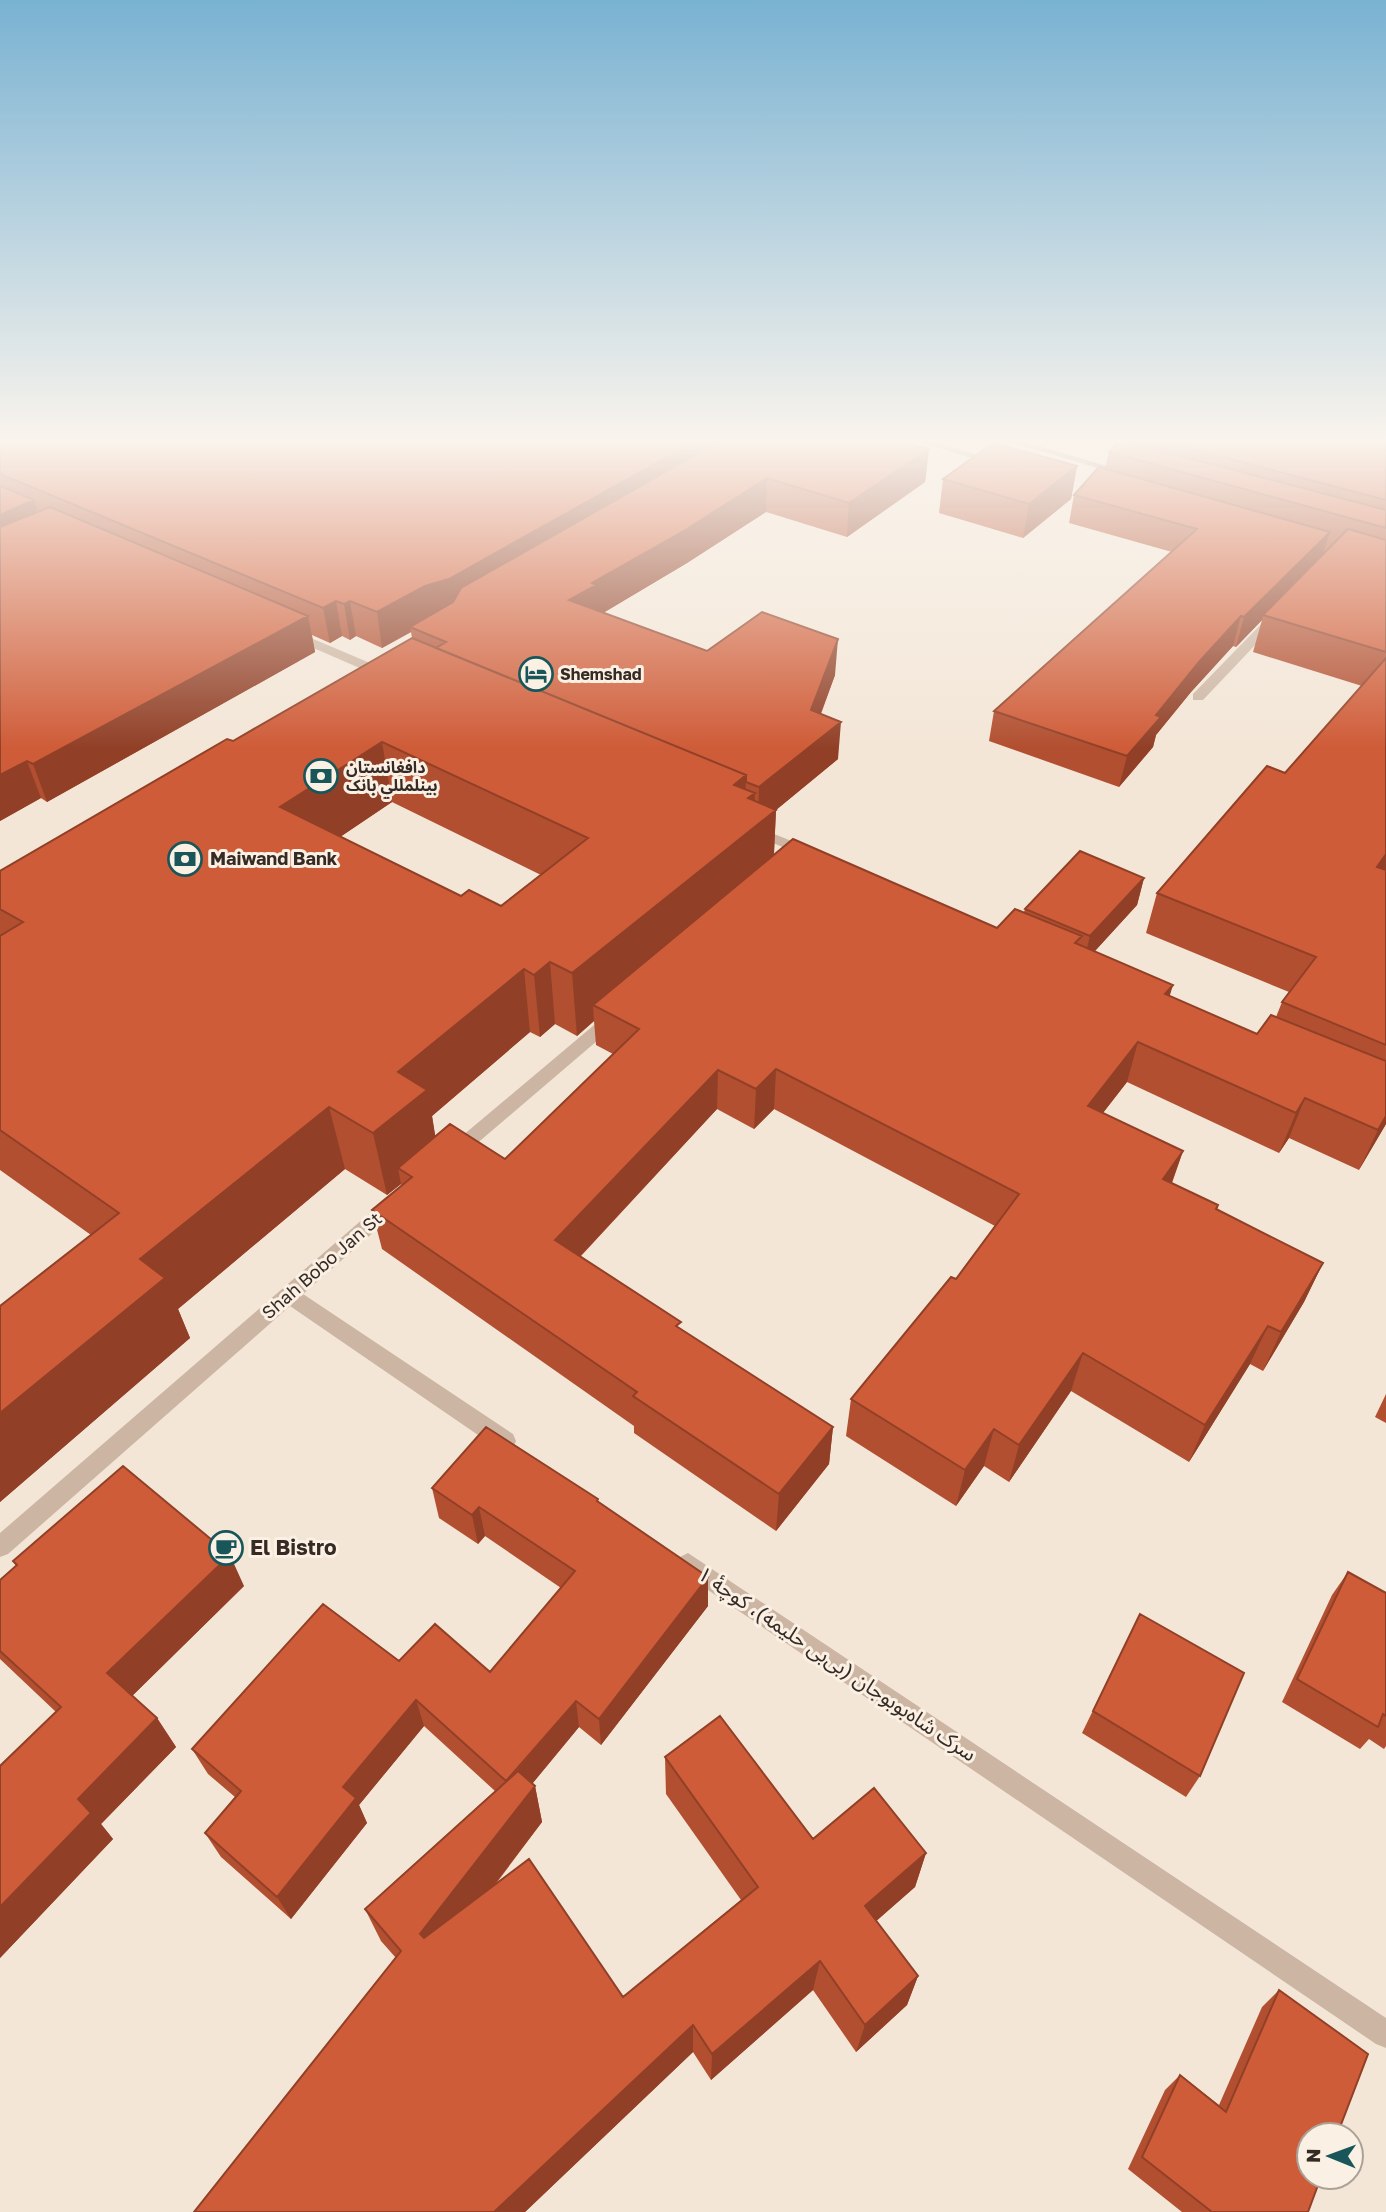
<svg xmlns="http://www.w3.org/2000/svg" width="1386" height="2212" font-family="'Golos Text','Noto Sans Arabic',sans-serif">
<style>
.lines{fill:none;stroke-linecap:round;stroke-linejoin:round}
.service{fill:#ccb5a2;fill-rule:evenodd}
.minor{fill:#ccb5a2;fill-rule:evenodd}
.secondary{fill:#9f8374;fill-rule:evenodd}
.wall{fill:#b24f30;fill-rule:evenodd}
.shaded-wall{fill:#914027}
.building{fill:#cf5c38;stroke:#914027;stroke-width:2;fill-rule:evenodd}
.labels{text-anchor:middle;stroke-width:6;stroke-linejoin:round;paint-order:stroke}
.far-poi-label{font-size:16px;font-weight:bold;fill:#362a25;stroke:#faf0e3;text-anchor:start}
.poi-label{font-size:18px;font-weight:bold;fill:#362a25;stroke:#faf0e3;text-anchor:start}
.street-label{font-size:18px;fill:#362a25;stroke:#faf0e3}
.near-poi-label{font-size:21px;font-weight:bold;fill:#362a25;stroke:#faf0e3;text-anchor:start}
.near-street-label{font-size:21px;fill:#362a25;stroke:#faf0e3}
</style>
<rect width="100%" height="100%" fill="#f3e6d7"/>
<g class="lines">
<!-- service -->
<path class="service" d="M 1274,614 L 1280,618 L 1278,621 L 1203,700 L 1193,700 L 1193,694 L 1270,615 Z"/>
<!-- minor -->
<path class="minor" d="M 292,630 L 370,663 L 372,666 L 370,669 L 362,669 L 288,637 L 286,634 Z
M 755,826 L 811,849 L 813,852 L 806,856 L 801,855 L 750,833 L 748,830 Z
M 612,1013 L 618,1015 L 620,1019 L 618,1023 L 461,1157 L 449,1157 L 446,1152 L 449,1147 L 606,1015 Z
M 393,1197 L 400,1199 L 402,1204 L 400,1209 L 303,1294 L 513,1434 L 516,1441 L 513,1448 L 505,1450 L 497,1448 L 290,1306 L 8,1554 L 0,1557 L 0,1533 L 386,1199 Z
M 688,1553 L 1386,2018 L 1386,2048 L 1376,2044 L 680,1571 L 677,1564 L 680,1557 Z"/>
<!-- secondary -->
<path class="secondary" d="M 906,438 L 922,438 L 1003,463 L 994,465 Z
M 995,438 L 1011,438 L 1131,473 L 1122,475 Z"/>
</g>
<!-- wall -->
<path class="wall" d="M 0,438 L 891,438 L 929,449 L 925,482 L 847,537 L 766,512 L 687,563 L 603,613 L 707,651 L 835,675 L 821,714 L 838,759 L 776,810 L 774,855 L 997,928 L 1024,912 L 1025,909 L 1144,878 L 1137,905 L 1095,951 L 1170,996 L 1257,1034 L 1276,1017 L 1282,1002 L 1289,992 L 1146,933 L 1157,893 L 1285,773 L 1362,686 L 1253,652 L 1262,620 L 1236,647 L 1233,646 L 1191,692 L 1156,735 L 1153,747 L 1119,787 L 989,741 L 994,711 L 1172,552 L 1069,523 L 1074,495 L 1105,469 L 1109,452 L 1126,442 L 1127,438 L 1386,438 L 1386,1124 L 1359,1170 L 1289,1138 L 1279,1153 L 1127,1082 L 1103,1113 L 1183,1151 L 1172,1183 L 1218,1205 L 1217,1210 L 1323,1263 L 1304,1302 L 1263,1371 L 1250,1364 L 1189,1462 L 1071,1391 L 1009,1482 L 984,1466 L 956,1506 L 846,1436 L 851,1399 L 956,1279 L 995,1226 L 774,1109 L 754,1129 L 717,1109 L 581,1256 L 681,1330 L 833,1427 L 829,1464 L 776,1531 L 634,1433 L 634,1426 L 382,1249 L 372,1210 L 402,1186 L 401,1184 L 387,1195 L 345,1169 L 178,1309 L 190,1338 L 0,1502 L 0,1306 L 91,1235 L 0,1170 L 0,871 L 233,741 L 412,638 L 411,632 L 382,648 L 356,636 L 350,640 L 342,636 L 330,643 L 312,635 L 315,652 L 47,802 L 41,798 L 0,821 ZM 392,802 L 541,875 L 501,906 L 461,896 L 340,837 ZM 594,1021 L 596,1045 L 613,1054 L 505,1159 L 435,1136 L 432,1116 L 530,1032 L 540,1037 L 555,1024 L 577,1036 Z
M 1077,466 L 1071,499 L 1023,538 L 939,513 L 943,479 Z
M 1386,1394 L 1386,1423 L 1375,1417 Z
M 432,1488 L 599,1502 L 708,1577 L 708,1606 L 601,1745 L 579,1727 L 532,1784 L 535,1786 L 542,1822 L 495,1885 L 623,1997 L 741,1900 L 666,1794 L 665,1757 L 813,1839 L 926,1853 L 915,1887 L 876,1921 L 918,1976 L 907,2005 L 856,2052 L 813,1990 L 711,2080 L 693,2052 L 525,2212 L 194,2212 L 396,1958 L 381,1941 L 365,1909 L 495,1791 L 424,1726 L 359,1805 L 367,1823 L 291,1919 L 221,1857 L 205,1833 L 235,1797 L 208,1774 L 192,1749 L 399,1661 L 490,1672 L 561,1588 L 485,1536 L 478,1544 L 439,1518 Z
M 13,1561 L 244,1586 L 132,1696 L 157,1718 L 176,1747 L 101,1824 L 113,1839 L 0,1958 L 0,1766 L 56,1712 L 0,1659 L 0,1580 L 16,1566 Z
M 1348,1572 L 1386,1593 L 1386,1746 L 1384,1749 L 1369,1739 L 1360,1749 L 1282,1702 L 1332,1595 Z
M 1140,1614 L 1200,1776 L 1186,1797 L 1082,1733 Z
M 1279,1990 L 1308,2212 L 1182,2212 L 1128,2169 L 1165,2090 L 1180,2075 L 1219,2105 L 1262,2007 Z"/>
<!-- shaded-wall -->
<path class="shaded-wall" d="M 701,438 L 757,438 L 410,627 L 411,632 L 382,648 L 377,612 Z
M 929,449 L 925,482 L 847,537 L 849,503 Z
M 1077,466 L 1071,499 L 1023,538 L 1029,504 Z
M 767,478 L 766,512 L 687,563 L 598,616 L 569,600 L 592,583 Z
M 34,500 L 45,534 L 0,554 L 0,515 Z
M 1330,532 L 1321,560 L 1263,615 L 1262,620 L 1236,647 L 1244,617 Z
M 336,601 L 342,636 L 330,643 L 323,608 Z
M 350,601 L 356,636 L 350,640 L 344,604 Z
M 308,616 L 315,652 L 47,802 L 33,764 Z
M 1241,616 L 1233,646 L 1191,692 L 1156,735 L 1153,747 L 1119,787 L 1127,756 L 1156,715 L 1199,662 Z
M 838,639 L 835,675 L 808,747 L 811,710 Z
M 841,722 L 838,759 L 776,810 L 773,871 L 593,1005 L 594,1021 L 577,1036 L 572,973 L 734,785 L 746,775 L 744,835 L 748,798 L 755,793 L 753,828 L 758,824 L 759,787 Z
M 382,742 L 392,802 L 294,868 L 280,807 Z
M 27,761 L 41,798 L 0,821 L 0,775 Z
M 1386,854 L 1386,871 L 1377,867 Z
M 1144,878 L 1137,905 L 1083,964 L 1090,936 Z
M 550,962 L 555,1024 L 540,1037 L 534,975 Z
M 524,969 L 530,1032 L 432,1116 L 438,1152 L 398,1168 L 401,1184 L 387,1195 L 373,1133 L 398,1072 Z
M 1173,985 L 1161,1025 L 1165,994 Z
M 1138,1042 L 1127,1082 L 1077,1146 L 1088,1106 Z
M 776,1069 L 774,1109 L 754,1129 L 756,1089 Z
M 718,1070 L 717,1109 L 559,1279 L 555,1240 Z
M 1305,1098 L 1289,1138 L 1279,1153 L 1296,1113 Z
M 329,1107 L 345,1169 L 178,1309 L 190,1338 L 0,1502 L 0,1413 L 140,1259 Z
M 1386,1116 L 1386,1124 L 1359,1170 L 1378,1130 Z
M 1183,1151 L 1169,1190 L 1163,1179 Z
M 1323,1263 L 1304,1302 L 1263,1371 L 1281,1332 Z
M 1268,1326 L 1250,1364 L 1189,1462 L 1205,1425 Z
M 1083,1353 L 1071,1391 L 1009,1482 L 1019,1445 Z
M 833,1427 L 829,1464 L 776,1531 L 779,1494 Z
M 994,1429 L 984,1466 L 956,1506 L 965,1470 Z
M 479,1507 L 485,1536 L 478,1544 L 472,1515 Z
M 230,1555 L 244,1586 L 126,1702 L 107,1673 Z
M 708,1577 L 708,1606 L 601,1745 L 599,1719 Z
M 416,1700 L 424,1726 L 359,1805 L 367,1823 L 291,1919 L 277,1897 L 343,1787 Z
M 576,1701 L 579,1727 L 513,1807 L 507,1782 Z
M 157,1718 L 176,1747 L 101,1824 L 113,1839 L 0,1958 L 0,1907 L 78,1799 Z
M 535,1786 L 542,1822 L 433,1965 L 420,1934 Z
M 926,1853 L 915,1887 L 857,1938 L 865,1906 Z
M 820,1961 L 813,1990 L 711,2080 L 712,2054 Z
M 918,1976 L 907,2005 L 856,2052 L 865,2025 Z
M 693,2025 L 693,2052 L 525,2212 L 494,2212 Z"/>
<!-- building -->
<path class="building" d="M 0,438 L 701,438 L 449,579 L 425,586 L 377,612 L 350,601 L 344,604 L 336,601 L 323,608 L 0,474 Z
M 725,438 L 889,438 L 929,449 L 849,503 L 767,478 L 687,529 L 592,583 L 596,585 L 569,600 L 707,651 L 762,612 L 838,639 L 811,710 L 841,722 L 759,787 L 746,782 L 746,775 L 436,648 L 446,642 L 410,627 L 453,602 L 461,588 Z
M 1150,438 L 1386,438 L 1386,500 Z
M 1120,440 L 1386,510 L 1386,528 L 1109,452 Z
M 993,443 L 1077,466 L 1029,504 L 943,479 Z
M 1099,467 L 1330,532 L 1244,617 L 1241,616 L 1199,662 L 1156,715 L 1161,717 L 1127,756 L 994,711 L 1197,529 L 1074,495 Z
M 0,486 L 34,500 L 0,515 Z
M 50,507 L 308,616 L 33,764 L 27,761 L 0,775 L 0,527 Z
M 1348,529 L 1386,540 L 1386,652 L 1263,615 Z
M 412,638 L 746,775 L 734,785 L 755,793 L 748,798 L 776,810 L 572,973 L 550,962 L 534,975 L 524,969 L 398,1072 L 427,1090 L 373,1133 L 329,1107 L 140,1259 L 165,1278 L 0,1413 L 0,1306 L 119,1213 L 0,1130 L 0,936 L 23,922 L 0,909 L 0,871 L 227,739 L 233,741 ZM 382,742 L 588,838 L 501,906 L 469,890 L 461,896 L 280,807 Z
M 1386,658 L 1386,854 L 1377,867 L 1386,870 L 1386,1045 L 1282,1002 L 1316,957 L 1157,893 L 1267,766 L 1285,773 Z
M 793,839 L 997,928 L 1015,909 L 1082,936 L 1075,943 L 1173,985 L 1165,994 L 1257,1034 L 1271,1015 L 1386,1061 L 1386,1116 L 1378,1130 L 1305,1098 L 1296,1113 L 1138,1042 L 1088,1106 L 1183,1151 L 1163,1179 L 1218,1205 L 1216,1209 L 1323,1263 L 1281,1332 L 1268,1326 L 1205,1425 L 1083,1353 L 1019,1445 L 994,1429 L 965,1470 L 851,1399 L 951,1277 L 956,1279 L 1019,1194 L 776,1069 L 756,1089 L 718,1070 L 555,1240 L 681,1322 L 676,1326 L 833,1427 L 779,1494 L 633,1396 L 637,1392 L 372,1210 L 412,1177 L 398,1168 L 450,1124 L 505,1159 L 639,1029 L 593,1005 Z
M 1080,851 L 1144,878 L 1090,936 L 1025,909 Z
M 486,1427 L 598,1499 L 597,1501 L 708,1577 L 599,1719 L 576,1701 L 506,1781 L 416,1700 L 343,1787 L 356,1798 L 277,1897 L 205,1833 L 241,1791 L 192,1749 L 323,1604 L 399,1661 L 435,1624 L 490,1672 L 575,1571 L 479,1507 L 472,1515 L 432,1488 Z
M 123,1466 L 230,1555 L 107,1673 L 157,1718 L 78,1799 L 91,1813 L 0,1907 L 0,1766 L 61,1707 L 0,1651 L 0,1580 L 17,1565 L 13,1561 Z
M 1348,1572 L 1386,1593 L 1386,1716 L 1383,1714 L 1378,1727 L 1297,1679 Z
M 1140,1614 L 1244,1673 L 1200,1776 L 1093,1711 Z
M 720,1716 L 813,1839 L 874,1788 L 926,1853 L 865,1906 L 918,1976 L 865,2025 L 820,1961 L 712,2054 L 693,2025 L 494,2212 L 194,2212 L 401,1951 L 365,1909 L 518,1771 L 535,1786 L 420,1934 L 424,1938 L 529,1859 L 623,1997 L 758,1887 L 665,1757 Z
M 1279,1990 L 1368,2054 L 1337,2135 L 1309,2135 L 1309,2177 L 1321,2177 L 1308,2212 L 1212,2212 L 1142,2157 L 1180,2075 L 1226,2112 Z"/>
<!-- sky -->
<linearGradient id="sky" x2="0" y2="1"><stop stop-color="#79b2d2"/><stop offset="0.59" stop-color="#faf4ed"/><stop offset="1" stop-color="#faf4ed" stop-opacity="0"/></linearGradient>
<rect width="1386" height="748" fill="url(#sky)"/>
<!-- icons -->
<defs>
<g id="hotel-ring" transform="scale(1.75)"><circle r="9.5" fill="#faf0e3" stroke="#18565a" stroke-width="1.5"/><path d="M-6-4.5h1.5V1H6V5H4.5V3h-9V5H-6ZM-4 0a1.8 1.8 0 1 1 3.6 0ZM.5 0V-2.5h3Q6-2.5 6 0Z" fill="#18565a"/></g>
<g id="bank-ring" transform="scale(1.75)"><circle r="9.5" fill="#faf0e3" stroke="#18565a" stroke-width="1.5"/><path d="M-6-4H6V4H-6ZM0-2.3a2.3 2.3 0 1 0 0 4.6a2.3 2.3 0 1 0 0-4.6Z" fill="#18565a"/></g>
<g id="cafe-ring" transform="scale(1.75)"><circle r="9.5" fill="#faf0e3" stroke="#18565a" stroke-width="1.5"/><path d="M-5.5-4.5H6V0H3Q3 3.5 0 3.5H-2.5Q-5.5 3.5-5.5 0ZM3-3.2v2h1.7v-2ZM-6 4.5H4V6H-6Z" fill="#18565a"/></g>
</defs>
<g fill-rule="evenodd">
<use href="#hotel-ring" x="536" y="674"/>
<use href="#bank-ring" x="321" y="776"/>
<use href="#bank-ring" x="185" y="859"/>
<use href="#cafe-ring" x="226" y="1548"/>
</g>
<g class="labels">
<!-- far-poi labels -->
<g class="far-poi-label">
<text x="560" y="680">Shemshad</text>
<text x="346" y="773">دافغانستان<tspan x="346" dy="18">بینلمللي بانک</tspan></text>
</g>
<!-- poi labels -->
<g class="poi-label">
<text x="210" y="865">Maiwand Bank</text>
</g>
<!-- street labels -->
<g class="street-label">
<text transform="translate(322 1266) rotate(-41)" y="6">Shah Bobo Jan St</text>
</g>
<!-- near-poi labels -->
<g class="near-poi-label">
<text x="250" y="1555">El Bistro</text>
</g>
<!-- near-street labels -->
<g class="near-street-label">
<text transform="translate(837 1664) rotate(34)" y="7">سرک شاه‌بوبوجان (بی‌بی حلیمه)، کوچۀ ۱</text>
</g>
</g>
<!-- north arrow -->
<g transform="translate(1330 2156) rotate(271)"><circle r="33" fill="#faf0e3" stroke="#aca197" stroke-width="2"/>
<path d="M0-5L12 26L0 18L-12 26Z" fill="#18565a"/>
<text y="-10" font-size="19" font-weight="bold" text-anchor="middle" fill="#362a25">N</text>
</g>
</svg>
